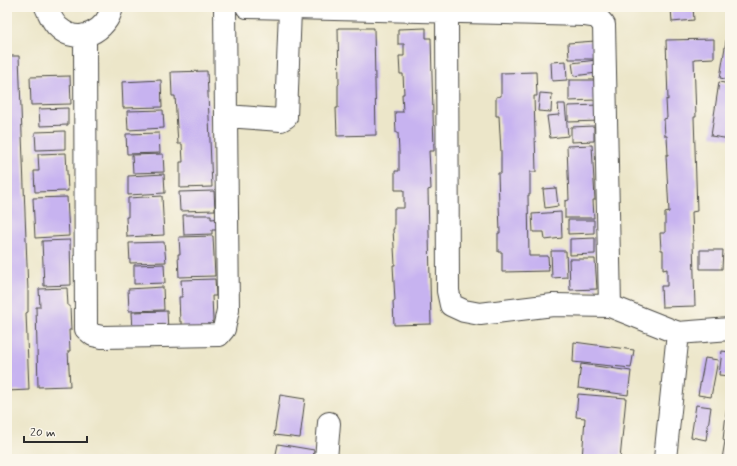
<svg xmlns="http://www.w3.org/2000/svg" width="737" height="466" font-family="Mynerve,sans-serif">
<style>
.building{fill:#c7b3f0}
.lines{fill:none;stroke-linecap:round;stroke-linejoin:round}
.minor-casing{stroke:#484743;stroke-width:24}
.minor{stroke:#fff;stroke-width:22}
</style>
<rect width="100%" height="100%" fill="#fbf7ec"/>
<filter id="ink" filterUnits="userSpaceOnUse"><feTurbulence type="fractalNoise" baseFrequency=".025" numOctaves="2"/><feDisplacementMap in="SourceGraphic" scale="8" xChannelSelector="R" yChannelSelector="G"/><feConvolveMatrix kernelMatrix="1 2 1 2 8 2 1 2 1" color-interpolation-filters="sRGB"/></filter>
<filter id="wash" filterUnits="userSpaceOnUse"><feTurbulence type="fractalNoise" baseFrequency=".012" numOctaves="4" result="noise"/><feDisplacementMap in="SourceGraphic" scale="16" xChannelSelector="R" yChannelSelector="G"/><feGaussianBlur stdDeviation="0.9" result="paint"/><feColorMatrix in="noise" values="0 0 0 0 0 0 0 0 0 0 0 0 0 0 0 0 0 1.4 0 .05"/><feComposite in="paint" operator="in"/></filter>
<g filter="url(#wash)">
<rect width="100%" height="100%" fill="#ece6c9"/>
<g id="blocks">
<!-- building -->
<path class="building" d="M 684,7 L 693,7 L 694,20 L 672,22 L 671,8 Z
M 729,22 L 730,22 L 730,80 L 720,78 Z
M 338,28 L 374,28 L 376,135 L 337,136 L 336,108 L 338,108 L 338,85 L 339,84 Z
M 426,28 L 426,38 L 431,38 L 434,151 L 429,151 L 431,189 L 428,190 L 431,324 L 394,325 L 393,301 L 395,301 L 393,265 L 395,265 L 393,229 L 394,229 L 394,208 L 404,208 L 404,190 L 395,190 L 395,171 L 399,171 L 399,152 L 398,133 L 396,133 L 395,112 L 403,112 L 402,94 L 404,94 L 403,74 L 400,74 L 399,56 L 404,56 L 404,44 L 398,44 L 398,29 Z
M 714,39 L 714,58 L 694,59 L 696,117 L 694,117 L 697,211 L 692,212 L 695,306 L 662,307 L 661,286 L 667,286 L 667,269 L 663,270 L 663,250 L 661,250 L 660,233 L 665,233 L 665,213 L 669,212 L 666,155 L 668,155 L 667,136 L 665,136 L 664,119 L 667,118 L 666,99 L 668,100 L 666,40 Z
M 595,41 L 595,59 L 569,59 L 568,43 Z
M 7,56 L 19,56 L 28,291 L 28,312 L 26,313 L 29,390 L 7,391 Z
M 596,60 L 597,73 L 574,76 L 572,63 Z
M 566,61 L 567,80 L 552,81 L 551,62 Z
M 207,71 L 212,187 L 180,188 L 180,162 L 183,162 L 182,144 L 178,144 L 175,96 L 172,96 L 171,72 Z
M 536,72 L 537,96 L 534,96 L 536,172 L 530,172 L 530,195 L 528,195 L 529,256 L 548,256 L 549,271 L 503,272 L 502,272 L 502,252 L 498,252 L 498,233 L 500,233 L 498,173 L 501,173 L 501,152 L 499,116 L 496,116 L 496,97 L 501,96 L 501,73 Z
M 70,76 L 71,104 L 31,105 L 30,77 Z
M 161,80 L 162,107 L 123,108 L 122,82 Z
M 569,80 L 596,80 L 596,100 L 569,101 Z
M 719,82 L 730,84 L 730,139 L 711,136 Z
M 540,93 L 552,94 L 551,112 L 538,111 Z
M 558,104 L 565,104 L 568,136 L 550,138 L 547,116 L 559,115 Z
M 600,105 L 600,121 L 568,122 L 568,106 Z
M 68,108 L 68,125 L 40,126 L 39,109 Z
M 163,110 L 164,128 L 128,130 L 127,111 Z
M 594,126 L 594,141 L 571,142 L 571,127 Z
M 65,131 L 65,149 L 36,150 L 35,132 Z
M 159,133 L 160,153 L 127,154 L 126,134 Z
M 592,145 L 595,200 L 593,200 L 594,218 L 565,218 L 565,201 L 569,200 L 567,146 Z
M 66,153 L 68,191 L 35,192 L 34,171 L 39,171 L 38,154 Z
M 163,154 L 164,172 L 133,173 L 132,155 Z
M 164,174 L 165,193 L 128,195 L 128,176 Z
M 556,188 L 558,206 L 545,208 L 543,189 Z
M 214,191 L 215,210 L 180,211 L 179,192 Z
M 162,196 L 164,235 L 127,237 L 126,217 L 128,217 L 128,198 Z
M 67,197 L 69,236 L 35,238 L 33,198 Z
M 561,212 L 562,238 L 545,240 L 544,232 L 533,232 L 532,214 Z
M 183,215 L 211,215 L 211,219 L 223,218 L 223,230 L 212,230 L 212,234 L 184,235 Z
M 568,220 L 594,220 L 594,233 L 568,234 Z
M 213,236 L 215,276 L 179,277 L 178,254 L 180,254 L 179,237 Z
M 595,238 L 595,254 L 570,255 L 570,239 Z
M 70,240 L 71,285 L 44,286 L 42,241 Z
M 164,242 L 166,262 L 130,263 L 129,243 Z
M 700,250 L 723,250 L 722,269 L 700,269 Z
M 551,251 L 566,251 L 567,277 L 552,278 Z
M 569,259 L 595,259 L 597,289 L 570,290 Z
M 164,264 L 165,283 L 134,284 L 134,265 Z
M 215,279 L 216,296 L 212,296 L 213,321 L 211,329 L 182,329 L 182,322 L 180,322 L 179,297 L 182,297 L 181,280 Z
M 163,287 L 164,310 L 129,311 L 128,289 Z
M 67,288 L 68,306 L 70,306 L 71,330 L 69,330 L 70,351 L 68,351 L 70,386 L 38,387 L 36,307 L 40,307 L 39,289 Z
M 167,311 L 168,330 L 133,332 L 132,312 Z
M 574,342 L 634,350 L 631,368 L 573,362 Z
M 722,351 L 730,352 L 730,376 L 719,375 Z
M 705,358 L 718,360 L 711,397 L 698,395 Z
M 581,364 L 631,371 L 628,395 L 578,388 Z
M 729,388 L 730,459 L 722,459 L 725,441 L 723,440 Z
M 578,394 L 626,398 L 620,459 L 582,459 L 585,418 L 576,417 Z
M 280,395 L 305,399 L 300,438 L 274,435 Z
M 696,405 L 711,407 L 706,440 L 691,437 Z
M 278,444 L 314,450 L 313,459 L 275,459 Z"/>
</g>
</g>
<g filter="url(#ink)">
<use href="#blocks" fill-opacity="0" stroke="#484743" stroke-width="1"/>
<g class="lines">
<!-- minor casing -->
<g class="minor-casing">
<path id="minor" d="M 46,7 C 50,15 52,22 59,28 C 79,46 107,31 112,7
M 225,7 L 226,116
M 247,7 L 584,15 L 597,17 L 604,25 L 610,306
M 447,12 L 448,291 L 451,305 L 464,311 L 480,314 L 553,305 L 610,306 L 678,333
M 85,35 L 86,329 L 93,335 L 102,337 L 219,335 L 224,329 L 228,310 L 226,116 L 281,120 L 286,117 L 290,9
M 326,459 L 329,423
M 665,459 L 678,333 L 730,329"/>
</g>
<!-- minor -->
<use href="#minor" class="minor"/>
</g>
</g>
<!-- margin -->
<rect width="737" height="466" fill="none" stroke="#fbf7ec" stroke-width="24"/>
<!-- scale -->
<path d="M24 436v6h63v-6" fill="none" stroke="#2b2b2b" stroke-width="2"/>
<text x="30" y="436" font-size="12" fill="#2b2b2b" stroke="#fbf7ec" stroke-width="3" paint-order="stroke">20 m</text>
</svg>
